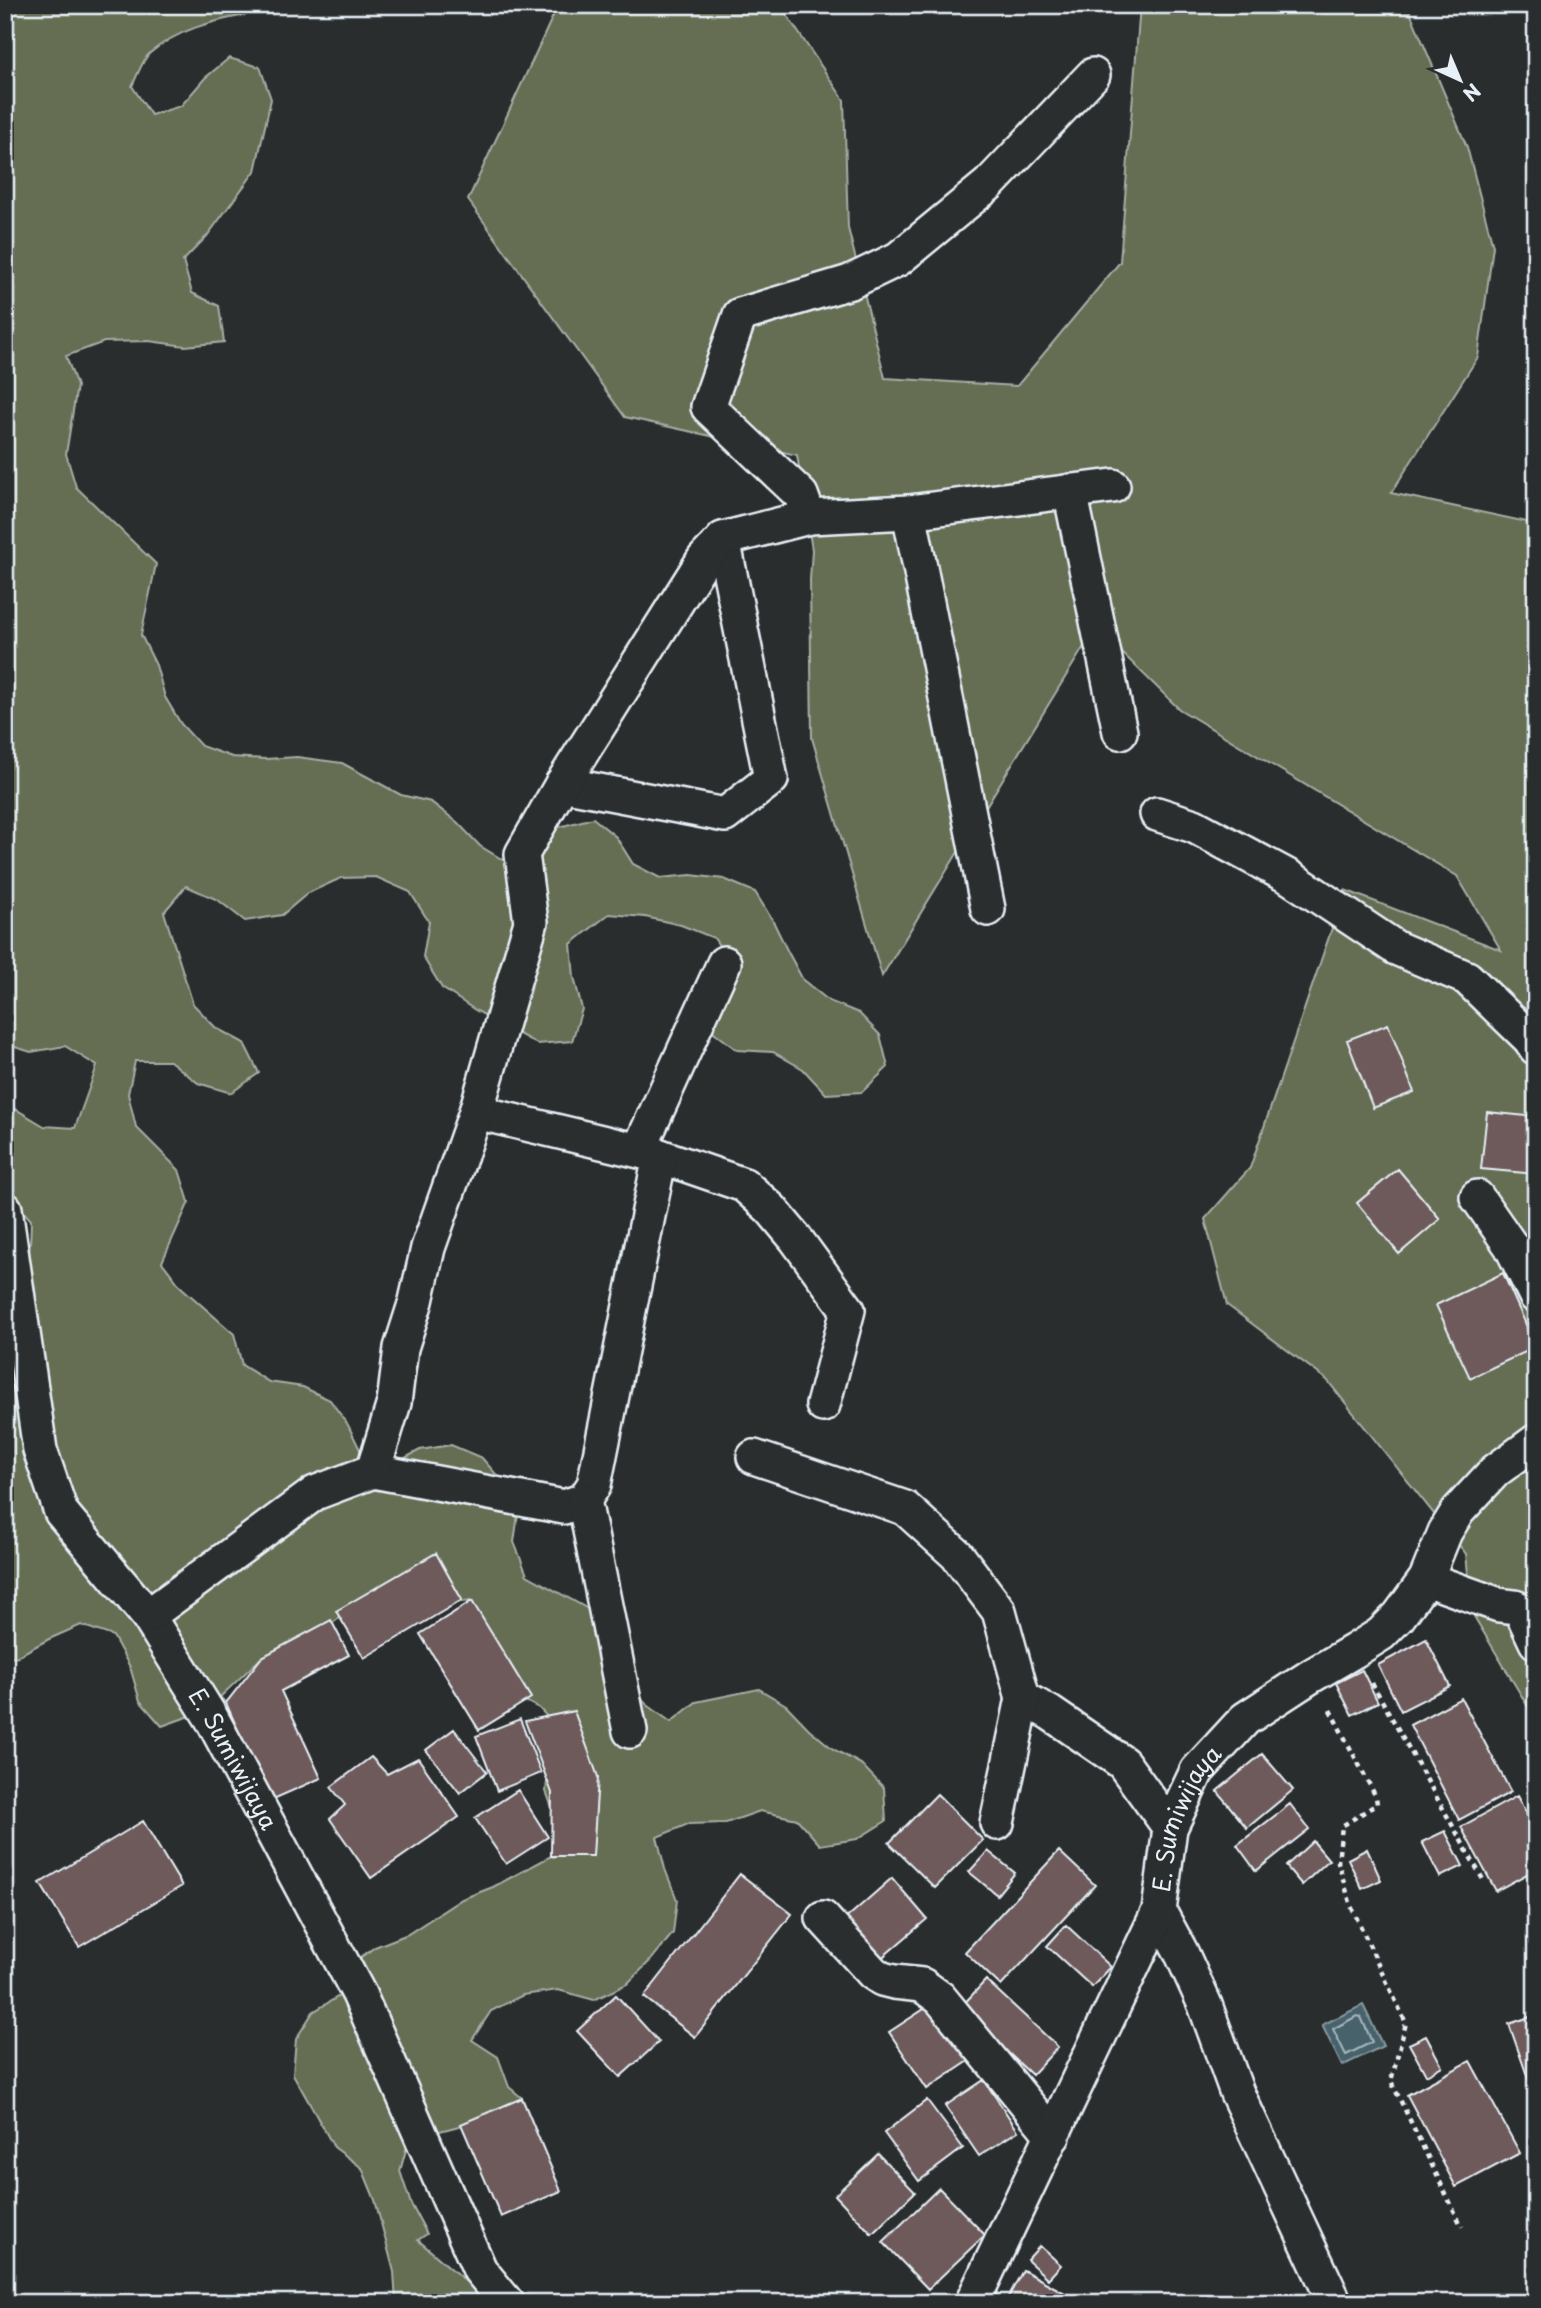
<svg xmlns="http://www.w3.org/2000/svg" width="1541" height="2308" font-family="'Playpen Sans',sans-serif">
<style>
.green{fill:#656d53;stroke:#a6afa6;stroke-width:2}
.water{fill:#46626b;stroke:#879ba3;stroke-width:2}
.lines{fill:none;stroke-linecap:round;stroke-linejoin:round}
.shore{stroke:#a7b8c0;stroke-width:2}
.building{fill:#6e5a5a;stroke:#e8f1f8;stroke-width:2}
.street-casing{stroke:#e8f1f8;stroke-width:38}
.path{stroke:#e8f1f8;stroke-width:4.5;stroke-dasharray:5 5;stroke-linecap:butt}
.street{stroke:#2a2d2e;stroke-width:33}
.labels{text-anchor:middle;stroke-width:7;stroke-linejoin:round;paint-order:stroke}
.street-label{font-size:23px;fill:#e8f1f8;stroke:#2a2d2e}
</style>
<rect width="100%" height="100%" fill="#2a2d2e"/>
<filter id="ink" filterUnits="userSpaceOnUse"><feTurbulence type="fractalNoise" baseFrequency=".0143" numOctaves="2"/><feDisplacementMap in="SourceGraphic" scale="14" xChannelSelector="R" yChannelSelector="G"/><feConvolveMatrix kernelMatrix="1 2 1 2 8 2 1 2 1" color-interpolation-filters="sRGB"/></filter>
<g filter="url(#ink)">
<!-- green -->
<path class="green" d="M 5,5 L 245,5 L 246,15 C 212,21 177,30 150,53 C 142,60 137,77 132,86 L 151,115 L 181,106 L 205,78 L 229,58 L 260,67 L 271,99 L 255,171 L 207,236 L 183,261 L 192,293 L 219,306 L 224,342 L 185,346 L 149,341 L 104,342 L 66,356 L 77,386 L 66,454 L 76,487 L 156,564 L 141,635 L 156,665 L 165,697 L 181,724 L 201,746 L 232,757 L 265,759 L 297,757 L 342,763 L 401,795 L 431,802 L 457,822 L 480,846 L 508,863 L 531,842 L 559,827 L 593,818 L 616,837 L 633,864 L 660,878 L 691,875 L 724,879 L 755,892 L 773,921 L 787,950 L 803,980 L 829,1001 L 859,1013 L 880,1035 L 888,1067 L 862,1092 L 826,1094 L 803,1069 L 773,1052 L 737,1050 L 710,1029 L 733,967 L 714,938 L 681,925 L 645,917 L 609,914 L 571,944 L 574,977 L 582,1009 L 572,1041 L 537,1044 L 475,1010 L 442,988 L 423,957 L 429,922 L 410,892 L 376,877 L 341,878 L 308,893 L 282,915 L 245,921 L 218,900 L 186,886 L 164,912 L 193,1004 L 216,1028 L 244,1043 L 259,1073 L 231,1093 L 198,1083 L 170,1061 L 135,1061 L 128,1094 L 136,1127 L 179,1170 L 189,1202 L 162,1262 L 181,1287 L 234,1334 L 242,1365 L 269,1382 L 303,1387 L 330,1400 L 348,1425 L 363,1456 L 392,1465 L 420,1450 L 451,1445 L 482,1458 L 503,1482 L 519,1508 L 514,1542 L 527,1575 L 606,1619 L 627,1678 L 646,1704 L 671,1722 L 696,1702 L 759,1689 L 786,1705 L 809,1729 L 833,1749 L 861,1764 L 884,1788 L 886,1821 L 857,1839 L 820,1845 L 797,1819 L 760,1811 L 726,1823 L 688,1824 L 657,1837 L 665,1869 L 677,1900 L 673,1933 L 651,1960 L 627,1984 L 594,2000 L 558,1990 L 523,1995 L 491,2011 L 472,2040 L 498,2057 L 509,2087 L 522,2098 L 478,2121 L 409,2139 L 400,2171 L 411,2204 L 427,2234 L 418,2240 L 470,2285 L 500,2295 L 532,2296 L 540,2303 L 396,2303 L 394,2272 L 375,2200 L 362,2168 L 334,2147 L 293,2074 L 296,2039 L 313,2012 L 339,1996 L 350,1965 L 375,1947 L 408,1934 L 462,1899 L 493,1887 L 551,1856 L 554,1857 L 558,1824 L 546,1791 L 553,1723 L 539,1708 L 508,1692 L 472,1601 L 346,1613 L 318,1634 L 262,1657 L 220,1697 L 226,1703 L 162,1726 L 140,1701 L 130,1667 L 113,1636 L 81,1625 L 49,1639 L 16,1657 L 5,1655 L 5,1293 C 32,1278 30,1247 31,1220 L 5,1191 L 5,1107 L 17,1110 L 44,1126 L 75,1128 L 97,1066 L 65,1046 L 31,1052 L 5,1044 Z
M 558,5 L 780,5 L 844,100 L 848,228 L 885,378 L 1017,386 L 1120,262 L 1140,5 L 1407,5 L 1467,147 L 1493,246 L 1478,357 L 1391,493 L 1536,524 L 1536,1720 L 1472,1613 L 1466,1554 L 1327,1380 L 1227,1305 L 1205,1219 L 1250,1168 L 1345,890 L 1501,950 L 1457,876 L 1179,709 L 1096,627 L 882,976 L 812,738 L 810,580 L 812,550 L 797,455 L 625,417 L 468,200 Z"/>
<!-- water -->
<path class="water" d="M 1363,2005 L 1383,2046 L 1342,2066 L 1322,2025 Z"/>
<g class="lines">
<!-- shore -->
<path class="shore" d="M 1357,2016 L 1361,2017 L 1372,2042 L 1346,2055 L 1333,2029 Z"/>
</g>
<!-- building -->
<path class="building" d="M 1388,1024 L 1414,1092 L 1373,1108 L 1347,1040 Z
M 1487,1112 L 1536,1117 L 1536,1174 L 1481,1169 Z
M 1398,1169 L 1440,1219 L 1399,1254 L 1357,1203 Z
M 1503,1273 L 1536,1347 L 1470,1378 L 1436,1305 Z
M 436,1553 L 462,1600 L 364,1658 L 336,1611 Z
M 472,1601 L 531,1698 L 479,1730 L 420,1634 Z
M 331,1620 L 349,1655 L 281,1691 L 321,1778 L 269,1801 L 226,1703 L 262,1657 Z
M 1426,1639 L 1450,1686 L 1401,1711 L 1378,1665 Z
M 1362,1670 L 1378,1702 L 1352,1715 L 1336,1683 Z
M 1461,1698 L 1511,1792 L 1459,1820 L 1410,1725 Z
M 574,1711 L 598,1777 L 593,1856 L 551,1856 L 552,1793 L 525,1721 Z
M 520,1719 L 541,1773 L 497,1791 L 476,1736 Z
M 454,1729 L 487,1772 L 460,1793 L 426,1750 Z
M 1262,1754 L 1293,1790 L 1247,1828 L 1217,1791 Z
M 371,1757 L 387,1774 L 418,1758 L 459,1817 L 371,1878 L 330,1819 L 345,1805 L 331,1787 Z
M 518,1790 L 548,1837 L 506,1864 L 475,1818 Z
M 937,1794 L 983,1840 L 935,1888 L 889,1843 Z
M 1517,1796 L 1536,1833 L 1536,1869 L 1496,1891 L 1461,1827 Z
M 1290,1804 L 1309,1829 L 1256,1871 L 1237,1845 Z
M 143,1821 L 182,1886 L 79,1947 L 40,1883 Z
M 1445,1831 L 1463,1866 L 1440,1877 L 1422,1842 Z
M 1313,1841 L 1329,1860 L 1302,1885 L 1286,1866 Z
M 1367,1849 L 1381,1880 L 1362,1889 L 1348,1859 Z
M 988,1851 L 1015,1873 L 997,1895 L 969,1872 Z
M 1059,1851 L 1095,1885 L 1001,1986 L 965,1952 Z
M 740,1874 L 792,1914 L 695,2037 L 644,1997 Z
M 892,1878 L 927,1919 L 878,1961 L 843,1921 Z
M 1066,1925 L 1111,1967 L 1092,1987 L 1047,1946 Z
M 986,1980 L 1058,2047 L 1032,2075 L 960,2008 Z
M 616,1995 L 659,2042 L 620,2077 L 577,2031 Z
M 938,2000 L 975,2057 L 927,2089 L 889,2032 Z
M 1536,2015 L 1536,2082 L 1530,2084 L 1509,2024 Z
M 1426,2036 L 1442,2066 L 1426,2075 L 1409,2044 Z
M 1470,2061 L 1520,2153 L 1456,2187 L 1407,2095 Z
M 984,2080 L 1018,2131 L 979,2156 L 945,2106 Z
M 522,2098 L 561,2191 L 501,2217 L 461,2124 Z
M 927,2100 L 963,2148 L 919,2181 L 884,2133 Z
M 878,2154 L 915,2192 L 872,2234 L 835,2195 Z
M 939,2188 L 985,2235 L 928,2289 L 883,2242 Z
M 1040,2246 L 1061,2265 L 1048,2279 L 1027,2260 Z
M 1023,2270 L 1083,2303 L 1005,2303 Z"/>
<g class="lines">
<!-- street casing -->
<g class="street-casing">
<g id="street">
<path d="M 1070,491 L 1120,732"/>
<path d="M 909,512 L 988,909"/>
<path d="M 809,517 L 801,495 L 708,407 L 740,315 L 850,282 L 898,259 L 989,184 L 1093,75"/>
<path d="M 562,784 L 725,815 L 771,779 L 723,539"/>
<path d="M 1157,814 L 1194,826 L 1291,878 L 1396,948 L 1467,978 L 1529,1038 L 1536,1048"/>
<path d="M 639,1150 L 724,963"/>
<path d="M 660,1156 L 744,1185 L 771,1209 L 796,1239 L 848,1310 L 823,1405"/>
<path d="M 1477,1197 L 1511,1246 L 1536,1296"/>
<path id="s1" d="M 5,1209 L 40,1450 L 61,1512 L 148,1616 L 212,1719 L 359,1994 L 480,2270 L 507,2303"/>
<path d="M 754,1457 L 905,1508 L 957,1555 L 999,1611 L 1023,1698 L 1050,1713 L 1123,1763 L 1170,1828"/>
<path d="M 373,1471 L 564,1507 L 584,1500 L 594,1485 L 660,1156 L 476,1112"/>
<path d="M 584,1500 L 630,1731"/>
<path d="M 1426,1579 L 1499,1605 L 1515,1607 L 1521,1610 L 1536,1642"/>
<path d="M 148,1616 L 315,1493 L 373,1471 L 394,1403 L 401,1348 L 416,1301 L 428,1248 L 476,1112 L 531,922 L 522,854 L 562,784 L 704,559 L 723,539 L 809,517 L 909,512 L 1113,486"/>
<path d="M 997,1823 L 1023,1698"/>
<path d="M 1159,1911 L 1181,1952 L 1205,2005 L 1237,2093 L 1335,2303"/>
<path d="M 823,1918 L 873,1973 L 882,1979 L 894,1982 L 922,1985 L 940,1998 L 1053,2136"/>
<path id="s2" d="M 972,2303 L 1159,1911 L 1170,1828 L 1197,1771 L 1245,1719 L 1311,1676 L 1354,1651 L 1381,1634 L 1399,1616 L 1426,1579 L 1445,1532 L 1458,1511 L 1495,1471 L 1536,1441"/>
</g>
</g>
<!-- path -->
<path class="path" d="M 1372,1683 L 1485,1883
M 1330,1710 L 1376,1797 L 1377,1804 L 1342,1826 L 1338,1862 L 1351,1906 L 1406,2023 L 1391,2081 L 1462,2227"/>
<!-- street -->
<use href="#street" class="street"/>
</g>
</g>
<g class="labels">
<!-- street labels -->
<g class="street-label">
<text dy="8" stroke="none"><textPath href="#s1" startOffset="611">E. Sumiwijaya</textPath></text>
<text dy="8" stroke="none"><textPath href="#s2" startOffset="532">E. Sumiwijaya</textPath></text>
</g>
</g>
<!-- margin -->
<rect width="1541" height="2308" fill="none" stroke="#2a2d2e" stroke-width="28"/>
<rect x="14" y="14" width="1513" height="2280" fill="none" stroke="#e8f1f8" stroke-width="2.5" filter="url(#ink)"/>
<!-- north arrow -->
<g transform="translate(1460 80) rotate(136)" stroke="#2a2d2e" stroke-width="5" paint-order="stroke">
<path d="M0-5L12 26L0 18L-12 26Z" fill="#e8f1f8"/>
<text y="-10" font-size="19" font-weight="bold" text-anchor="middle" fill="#e8f1f8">N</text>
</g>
</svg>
